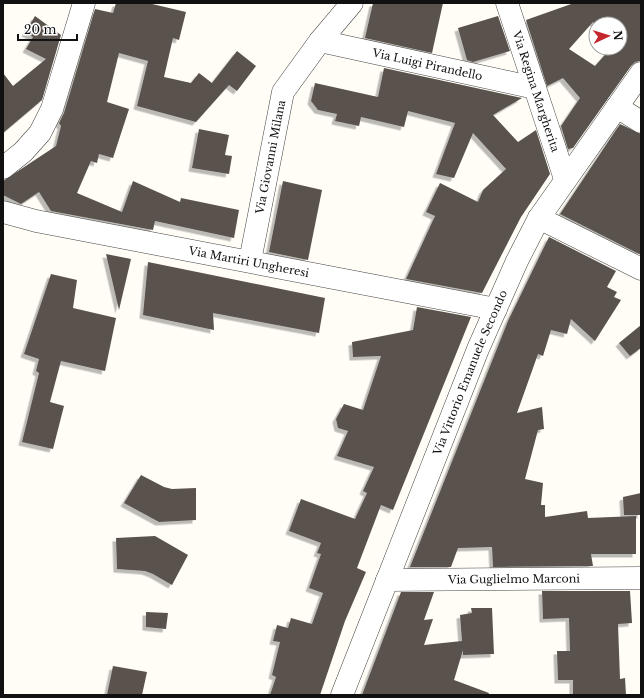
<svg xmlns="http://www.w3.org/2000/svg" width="644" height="698" font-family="'Libre Baskerville',serif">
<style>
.building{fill:#5a524d;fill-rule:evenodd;filter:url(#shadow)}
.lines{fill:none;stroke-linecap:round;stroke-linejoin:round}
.minor-casing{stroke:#444;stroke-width:23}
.minor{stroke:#fff;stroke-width:22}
.labels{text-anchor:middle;stroke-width:4;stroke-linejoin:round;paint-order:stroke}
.street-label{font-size:11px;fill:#111;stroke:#fff}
</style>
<defs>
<filter id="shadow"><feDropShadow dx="-3.5" dy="3.5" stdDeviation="0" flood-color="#0004"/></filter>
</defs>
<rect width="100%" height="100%" fill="#fffdf5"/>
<!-- building -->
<path class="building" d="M 116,3 L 148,3 L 186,12 L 179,40 L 173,38 L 164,77 L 191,83 L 199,73 L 212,83 L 237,51 L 256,66 L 237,91 L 229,85 L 196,122 L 137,106 L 148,61 L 119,53 L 107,102 L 129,109 L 113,158 L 99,154 L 97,163 L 91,161 L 77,193 L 122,212 L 133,181 L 180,202 L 181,198 L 239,210 L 234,238 L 155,221 L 153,230 L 51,211 L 39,192 L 21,204 L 3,195 L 3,181 L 56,146 L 61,126 L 59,123 L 64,113 L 95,9 L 113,13 Z
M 373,3 L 443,3 L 432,53 L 365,38 Z
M 574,3 L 641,3 L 641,61 L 635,62 L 631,66 L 573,148 L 568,149 L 561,126 L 580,98 L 563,78 L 547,86 L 526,20 ZM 593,22 L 596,25 L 596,24 L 620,24 L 620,48 L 611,48 L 595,66 L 569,49 Z
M 35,16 L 61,35 L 42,100 L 3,133 L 3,73 L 13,86 L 46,59 L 26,49 L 33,37 L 25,33 Z
M 498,16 L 510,51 L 473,62 L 467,60 L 458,28 Z
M 384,68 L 522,98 L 493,115 L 518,142 L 536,130 L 550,174 L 521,217 L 482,293 L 406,279 L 435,216 L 426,212 L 440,183 L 478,202 L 483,190 L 506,169 L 473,133 L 454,178 L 436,174 L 455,123 L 408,111 L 404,127 L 361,117 L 359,126 L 335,121 L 337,114 L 318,110 L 311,101 L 315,83 L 378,97 Z
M 620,124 L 641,134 L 641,255 L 560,214 Z
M 199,129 L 229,135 L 225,155 L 232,156 L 229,174 L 192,168 Z
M 283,181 L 322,190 L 308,260 L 269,252 Z
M 549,237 L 616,271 L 607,287 L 617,292 L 614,297 L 621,300 L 595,341 L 571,319 L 567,334 L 551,330 L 543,356 L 538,354 L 517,413 L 542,407 L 544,429 L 538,430 L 525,479 L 543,483 L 541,505 L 545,505 L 545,517 L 587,511 L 588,518 L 636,516 L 636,554 L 591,554 L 593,566 L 493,567 L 492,547 L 458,548 L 451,567 L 410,567 L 508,321 Z
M 106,254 L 131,259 L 119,310 Z
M 148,262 L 325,298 L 319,333 L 213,313 L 214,330 L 143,315 Z
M 51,274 L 77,280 L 73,308 L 116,318 L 105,371 L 61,361 L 50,402 L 64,406 L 53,449 L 22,442 L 39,373 L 36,371 L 39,359 L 24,354 Z
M 417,307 L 471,317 L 393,510 L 381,505 L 357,568 L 366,572 L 345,621 L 320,695 L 270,695 L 276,677 L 272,675 L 280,642 L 273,641 L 277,625 L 288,628 L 291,618 L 312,624 L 323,593 L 309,588 L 321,554 L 317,553 L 321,543 L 289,531 L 301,499 L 355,519 L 367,493 L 363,491 L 374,467 L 337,456 L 348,431 L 338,428 L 336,419 L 344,404 L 363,410 L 381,356 L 353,357 L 352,342 L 413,330 Z
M 641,325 L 641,348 L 630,356 L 619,343 Z
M 141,475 L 164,487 L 172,489 L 196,488 L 196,520 L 159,522 L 124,503 Z
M 641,493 L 641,515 L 624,515 L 623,497 Z
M 155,536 L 188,555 L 172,585 L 153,574 L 145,571 L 117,569 L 116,538 Z
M 542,591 L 630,591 L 632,623 L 618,624 L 620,679 L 625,678 L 626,695 L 573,695 L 573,680 L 558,680 L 557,651 L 570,651 L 569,618 L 543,619 Z
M 401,592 L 434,592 L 424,620 L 433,619 L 424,645 L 462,641 L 460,615 L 472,613 L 471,608 L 492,608 L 494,654 L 463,655 L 463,650 L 454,680 L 489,693 L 488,695 L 362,695 Z
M 146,612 L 168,613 L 166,629 L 146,627 Z
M 113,666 L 147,672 L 142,695 L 107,695 Z"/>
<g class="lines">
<!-- minor casing -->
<g class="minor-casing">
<g id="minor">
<path id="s1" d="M 507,3 L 565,179"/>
<path id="s2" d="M 320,41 L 535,88"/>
<path d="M 617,107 L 641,122"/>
<path d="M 3,168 L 23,152 L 40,133 L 52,109 L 84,3"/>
<path id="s3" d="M 3,212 L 36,221 L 496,309"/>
<path d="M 539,218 L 641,269"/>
<path id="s4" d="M 250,261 L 283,92 L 320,41 L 352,3"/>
<path id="s5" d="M 387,580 L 641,578"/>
<path id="s6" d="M 342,695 L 478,349 L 517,261 L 539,218 L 641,73"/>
</g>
</g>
<!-- minor -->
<use href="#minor" class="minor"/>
</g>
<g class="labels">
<!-- street labels -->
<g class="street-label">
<text dy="4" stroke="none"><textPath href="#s2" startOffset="110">Via Luigi Pirandello</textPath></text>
<text dy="4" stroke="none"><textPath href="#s1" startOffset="93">Via Regina Margherita</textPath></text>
<text dy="4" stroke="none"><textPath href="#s4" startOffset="106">Via Giovanni Milana</textPath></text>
<text dy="4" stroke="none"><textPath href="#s3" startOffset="251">Via Martiri Ungheresi</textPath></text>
<text dy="4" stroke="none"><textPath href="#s6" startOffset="347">Via Vittorio Emanuele Secondo</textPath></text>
<text dy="4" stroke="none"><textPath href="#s5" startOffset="127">Via Guglielmo Marconi</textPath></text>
</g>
</g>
<!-- border -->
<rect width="644" height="698" fill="none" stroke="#111111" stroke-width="8"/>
<!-- north arrow -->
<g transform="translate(608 36) rotate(86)"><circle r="19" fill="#ffffff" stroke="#a0a0a0"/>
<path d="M0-3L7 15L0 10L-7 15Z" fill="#c4262e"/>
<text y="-6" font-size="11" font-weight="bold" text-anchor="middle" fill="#111111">N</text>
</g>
<!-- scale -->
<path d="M18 34v6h59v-6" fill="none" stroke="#111111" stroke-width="2"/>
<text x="24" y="34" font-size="12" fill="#111111" stroke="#ffffff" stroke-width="3" paint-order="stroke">20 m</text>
</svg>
